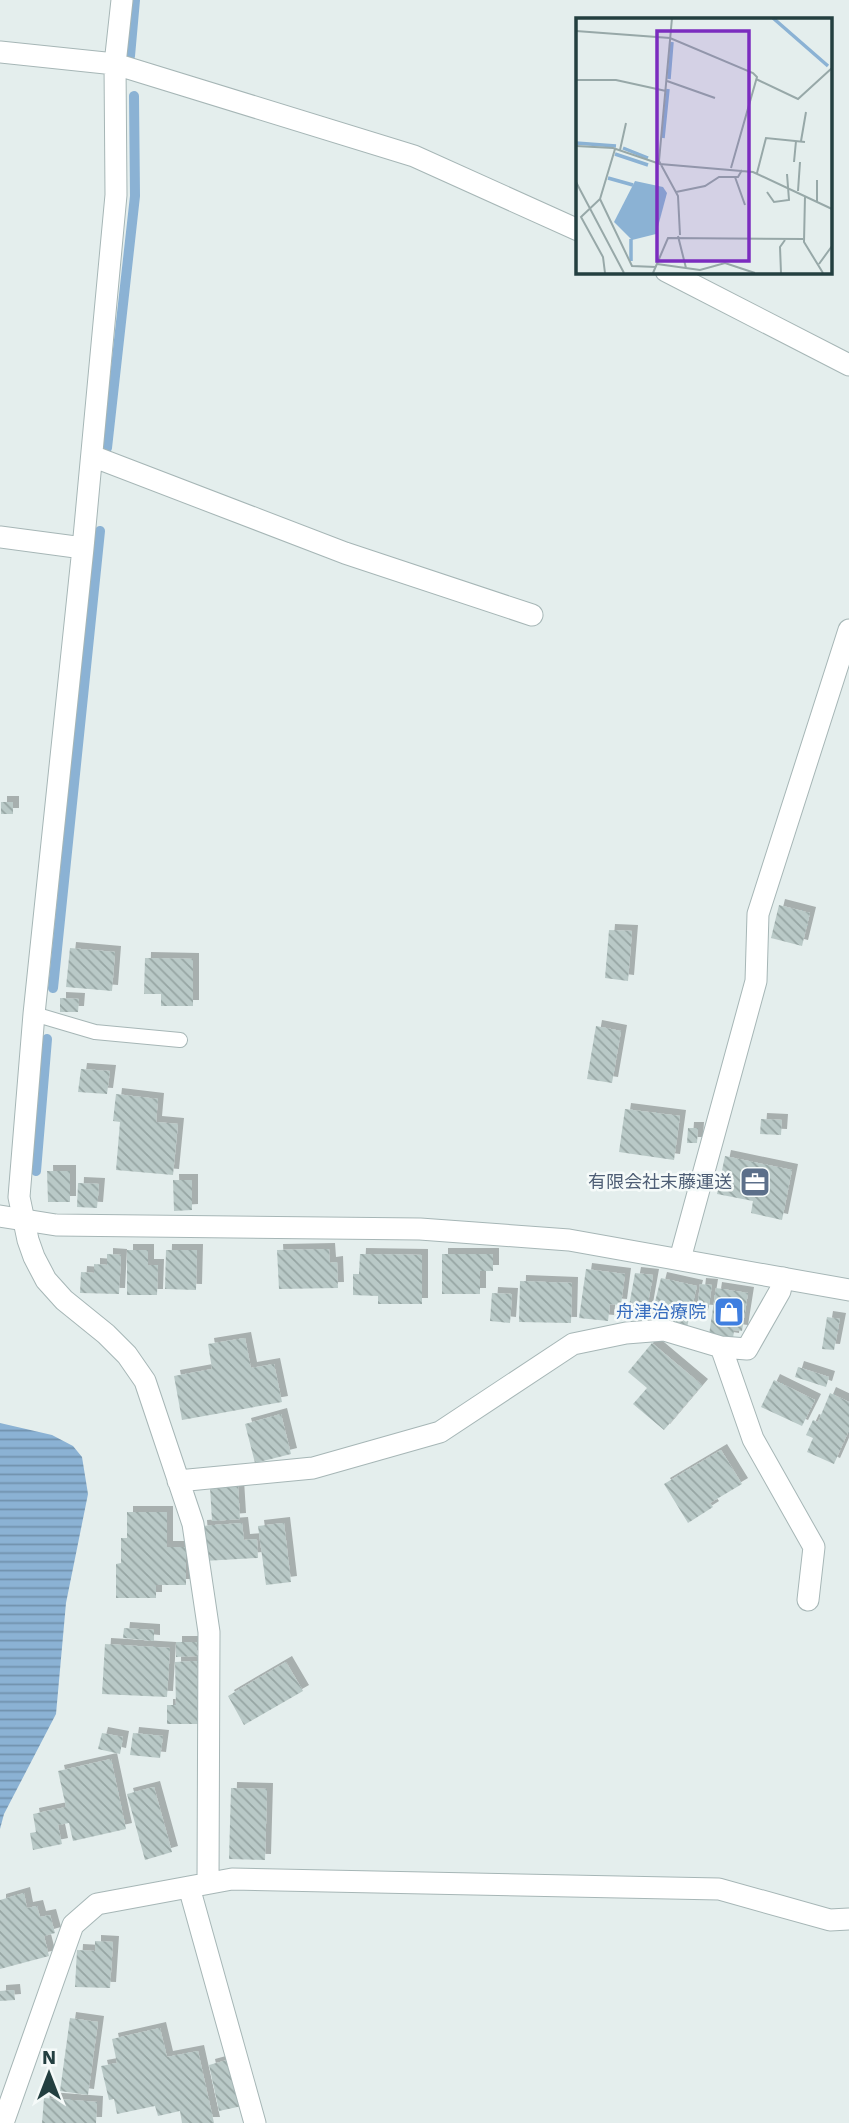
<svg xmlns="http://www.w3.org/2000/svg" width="849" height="2123" font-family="'Work Sans','Noto Sans JP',sans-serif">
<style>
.water{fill:url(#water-rules)}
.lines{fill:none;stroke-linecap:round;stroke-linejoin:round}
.stream{stroke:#8bb2d4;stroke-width:10}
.building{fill:url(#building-back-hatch);filter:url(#shadow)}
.service-casing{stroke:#a6b6b6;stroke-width:16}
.minor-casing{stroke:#a6b6b6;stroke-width:23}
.tertiary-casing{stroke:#a6b6b6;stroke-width:23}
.service{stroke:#fff;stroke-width:14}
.minor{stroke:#fff;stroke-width:21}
.tertiary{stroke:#fff;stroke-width:21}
.labels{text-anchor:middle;stroke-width:5;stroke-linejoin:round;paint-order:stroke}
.service-label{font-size:18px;fill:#4e5e75;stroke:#f5faf9;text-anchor:end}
.shop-label{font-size:18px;fill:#366cbe;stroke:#f5faf9;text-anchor:end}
.inset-river{fill:none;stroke:#8bb2d4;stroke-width:3.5}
.inset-road{fill:none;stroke:#97a8a8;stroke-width:2}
.view{fill:#7b2cbf;fill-opacity:0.15;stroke:#7b2cbf;stroke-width:3.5}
.inset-edge{fill:none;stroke:#233f40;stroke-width:3.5}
</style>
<defs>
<pattern id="water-rules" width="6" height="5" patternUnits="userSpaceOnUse" patternTransform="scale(1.75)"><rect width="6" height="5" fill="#8bb2d4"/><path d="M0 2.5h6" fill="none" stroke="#7192ad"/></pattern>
<pattern id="building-back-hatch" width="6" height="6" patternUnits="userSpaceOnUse" patternTransform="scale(1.75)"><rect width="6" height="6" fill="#b9c9c7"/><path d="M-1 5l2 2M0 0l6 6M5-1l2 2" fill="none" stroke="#96a5a3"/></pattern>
<filter id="shadow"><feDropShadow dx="6" dy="-6" stdDeviation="0" flood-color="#0004"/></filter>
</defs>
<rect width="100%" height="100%" fill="#e4eeed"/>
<!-- water -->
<path class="water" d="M 0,1423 L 52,1435 L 73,1446 L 82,1457 L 88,1494 L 66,1603 L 56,1714 L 4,1814 L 0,1829 Z"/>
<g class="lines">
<!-- stream -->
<path class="stream" d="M 130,56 L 135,0
M 107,448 L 135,196 L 134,96
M 53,988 L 100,531
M 36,1171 L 47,1039"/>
</g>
<!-- building -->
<path class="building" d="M 1,802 L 13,802 L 13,814 L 1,814 Z
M 779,905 L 810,913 L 802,946 L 771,938 Z
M 609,930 L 632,931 L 628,981 L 605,978 Z
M 70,948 L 115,952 L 112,991 L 66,987 Z
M 145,958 L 193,959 L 193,1006 L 161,1006 L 161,994 L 144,994 Z
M 60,998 L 79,999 L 78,1012 L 60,1012 Z
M 596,1026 L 621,1031 L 612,1083 L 587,1079 Z
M 81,1069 L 110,1071 L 107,1094 L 78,1092 Z
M 116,1094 L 158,1099 L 156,1122 L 178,1124 L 173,1175 L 116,1170 L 120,1122 L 113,1121 Z
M 625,1109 L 680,1116 L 674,1160 L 619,1152 Z
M 761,1119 L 782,1120 L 781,1135 L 760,1134 Z
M 688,1128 L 698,1128 L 697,1143 L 687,1143 Z
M 725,1156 L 792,1170 L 782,1220 L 751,1213 L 753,1201 L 717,1194 Z
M 47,1171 L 70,1171 L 70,1202 L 48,1202 Z
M 173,1180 L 192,1180 L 192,1210 L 174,1211 Z
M 78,1183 L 99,1184 L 97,1208 L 77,1207 Z
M 329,1249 L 330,1263 L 337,1262 L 338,1288 L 279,1289 L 277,1250 Z
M 127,1250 L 148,1250 L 148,1265 L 158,1265 L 157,1295 L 127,1295 Z
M 166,1250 L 197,1250 L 196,1290 L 165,1289 Z
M 107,1254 L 121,1255 L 119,1294 L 80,1293 L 81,1272 L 94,1273 L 94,1264 L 107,1265 Z
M 360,1254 L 422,1255 L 422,1304 L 378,1304 L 378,1296 L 353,1295 L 353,1274 L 359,1274 Z
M 442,1254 L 493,1254 L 493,1271 L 480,1271 L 480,1294 L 442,1294 Z
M 586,1269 L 625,1274 L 621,1305 L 610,1304 L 608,1321 L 579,1318 Z
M 635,1273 L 653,1275 L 647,1309 L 629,1306 Z
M 661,1278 L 697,1286 L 687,1327 L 651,1318 Z
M 520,1281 L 572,1283 L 571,1323 L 519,1322 Z
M 700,1284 L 712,1285 L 708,1311 L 697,1310 Z
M 716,1288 L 748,1293 L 742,1331 L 734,1330 L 733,1339 L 709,1335 Z
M 492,1293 L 512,1294 L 510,1323 L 490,1321 Z
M 827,1317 L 840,1319 L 834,1350 L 822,1349 Z
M 245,1338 L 251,1368 L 274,1364 L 282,1402 L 182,1420 L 174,1376 L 212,1369 L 208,1344 Z
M 652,1343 L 702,1385 L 664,1430 L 633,1404 L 647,1388 L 628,1372 Z
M 798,1367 L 829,1377 L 826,1387 L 795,1377 Z
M 774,1380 L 815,1400 L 802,1426 L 761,1407 Z
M 830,1393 L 849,1402 L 849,1430 L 834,1464 L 807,1452 L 813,1438 L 806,1435 L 813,1420 L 818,1422 Z
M 281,1414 L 291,1454 L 255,1463 L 245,1424 Z
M 721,1450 L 742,1484 L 710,1503 L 713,1507 L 688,1523 L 664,1484 Z
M 238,1486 L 240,1519 L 212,1521 L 210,1487 Z
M 127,1512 L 167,1512 L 167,1547 L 186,1547 L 186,1585 L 156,1585 L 156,1598 L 116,1598 L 116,1564 L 121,1563 L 121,1538 L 127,1538 Z
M 242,1523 L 244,1540 L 257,1539 L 258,1558 L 204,1561 L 201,1526 Z
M 284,1523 L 291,1582 L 266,1585 L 258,1526 Z
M 124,1628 L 154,1630 L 154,1641 L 123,1638 Z
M 176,1642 L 197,1642 L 197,1656 L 176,1657 Z
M 105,1644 L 170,1648 L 167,1697 L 102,1694 Z
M 197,1661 L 198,1724 L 167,1724 L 167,1705 L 176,1705 L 175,1662 Z
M 286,1662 L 303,1691 L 244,1725 L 228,1696 Z
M 102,1733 L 123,1737 L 120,1754 L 98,1749 Z
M 133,1733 L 163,1736 L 160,1758 L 130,1755 Z
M 111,1759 L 126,1829 L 73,1841 L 69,1823 L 58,1825 L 62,1844 L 33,1850 L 30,1833 L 36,1832 L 33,1814 L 66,1807 L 58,1771 Z
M 154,1787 L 172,1852 L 145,1860 L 127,1794 Z
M 231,1788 L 267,1789 L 265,1860 L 229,1859 Z
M 24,1893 L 27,1908 L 37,1906 L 40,1917 L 50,1915 L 55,1933 L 44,1936 L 49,1956 L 0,1969 L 0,1900 Z
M 95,1941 L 113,1942 L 110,1988 L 75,1987 L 77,1950 L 95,1951 Z
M 14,1990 L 15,2000 L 0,2001 L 0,1991 Z
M 70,2018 L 98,2022 L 88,2095 L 60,2091 Z
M 160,2028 L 167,2057 L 198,2051 L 214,2123 L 182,2123 L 180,2111 L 158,2116 L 155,2106 L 117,2114 L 114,2099 L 109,2100 L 101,2066 L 117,2063 L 112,2039 Z
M 231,2059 L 242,2106 L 219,2111 L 209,2065 Z
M 44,2098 L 97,2102 L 96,2123 L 42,2123 Z"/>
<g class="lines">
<!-- service casing -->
<g class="service-casing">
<path id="service" d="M 34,1014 L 95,1032 L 180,1040"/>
</g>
<!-- minor casing -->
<g class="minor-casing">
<path id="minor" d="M 122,0 L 115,64 L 116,195 L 83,548 L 34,1014 L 19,1197 L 28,1240 L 34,1257 L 46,1280 L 64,1300 L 106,1334 L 127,1355 L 145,1381 L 193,1524 L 209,1632 L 208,1883
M 0,52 L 115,64 L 414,156 L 578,230
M 666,271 L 849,365
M 92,456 L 345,553 L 532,615
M 0,537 L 83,548
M 680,1259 L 756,981 L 758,914 L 849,630
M 721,1347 L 753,1439 L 814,1547 L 808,1600
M 178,1481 L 313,1468 L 440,1432 L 573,1344 L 626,1333 L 664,1330 L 721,1347 L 747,1349 L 780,1291 L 783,1278
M 189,1887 L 255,2123
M 3,2123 L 73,1925 L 97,1904 L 232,1879 L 719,1889 L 830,1920 L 849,1919"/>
</g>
<!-- tertiary casing -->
<g class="tertiary-casing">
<path id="tertiary" d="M 0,1216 L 56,1225 L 420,1229 L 569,1240 L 849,1290"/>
</g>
<!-- service -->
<use href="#service" class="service"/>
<!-- minor -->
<use href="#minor" class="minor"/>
<!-- tertiary -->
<use href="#tertiary" class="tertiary"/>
</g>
<!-- icons -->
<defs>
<g id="office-square" transform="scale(1.575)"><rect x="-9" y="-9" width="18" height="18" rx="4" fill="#5c6f8a" stroke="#f5faf9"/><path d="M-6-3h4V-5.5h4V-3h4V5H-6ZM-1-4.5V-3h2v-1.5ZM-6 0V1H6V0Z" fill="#fff"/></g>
<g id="shop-square" transform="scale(1.575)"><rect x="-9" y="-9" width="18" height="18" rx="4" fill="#3f7fe0" stroke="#f5faf9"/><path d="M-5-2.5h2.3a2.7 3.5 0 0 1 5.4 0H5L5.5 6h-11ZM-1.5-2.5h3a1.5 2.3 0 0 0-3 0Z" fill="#fff"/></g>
</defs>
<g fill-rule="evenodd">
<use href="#office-square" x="755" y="1182"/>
<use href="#shop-square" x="729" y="1312"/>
</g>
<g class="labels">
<!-- service labels -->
<g class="service-label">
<text x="732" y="1188">有限会社末藤運送</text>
</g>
<!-- shop labels -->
<g class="shop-label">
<text x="706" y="1318">舟津治療院</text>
</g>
</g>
<!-- overview -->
<g transform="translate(576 18)">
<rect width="256" height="256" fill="#e4eeed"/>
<path d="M 59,163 L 87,169 L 91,175 L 80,216 L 56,222 L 38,204 Z" fill="#8bb2d4"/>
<path class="inset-river" d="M 197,0 L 252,48M 93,61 L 96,24M 87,120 L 92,71M 0,125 L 40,128M 47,130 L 72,140M 39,136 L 72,147M 32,160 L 57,167M 55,243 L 55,221"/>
<path class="inset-road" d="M 96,0 L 83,143 L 102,178 L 104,217M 0,13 L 94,20 L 177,55 L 181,59 L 155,150M 180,61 L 222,81 L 256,50M 0,62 L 40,62 L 90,73M 91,63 L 139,80M 225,123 L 230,94M 0,128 L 37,130 L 84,146 L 177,154 L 256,191M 44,132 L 50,105M 218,144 L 220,123M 181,155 L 190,120 L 229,124M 159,159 L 169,187M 241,162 L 241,184M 0,164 L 48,255M 222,173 L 224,144M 100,174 L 129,168 L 143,159 L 162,159 L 166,152M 191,174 L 198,184 L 213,182 L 211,156M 229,178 L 228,224 L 247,255M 24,181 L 56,248 L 80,249M 102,218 L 110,250M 81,246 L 124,252 L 149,245 L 179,255M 243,246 L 256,228M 29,255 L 27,239 L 5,199 L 24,181 L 39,131M 77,255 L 92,220 L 227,221M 205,255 L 204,229 L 209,222"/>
<path class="view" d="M 81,13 L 173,13 L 173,243 L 81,243 Z"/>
<rect width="256" height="256" class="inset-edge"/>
</g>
<!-- north arrow -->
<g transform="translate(49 2074)" stroke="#f5faf9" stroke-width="5" paint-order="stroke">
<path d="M0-5L12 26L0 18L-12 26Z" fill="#233f40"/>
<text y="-10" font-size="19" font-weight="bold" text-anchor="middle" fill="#233f40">N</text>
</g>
</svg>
